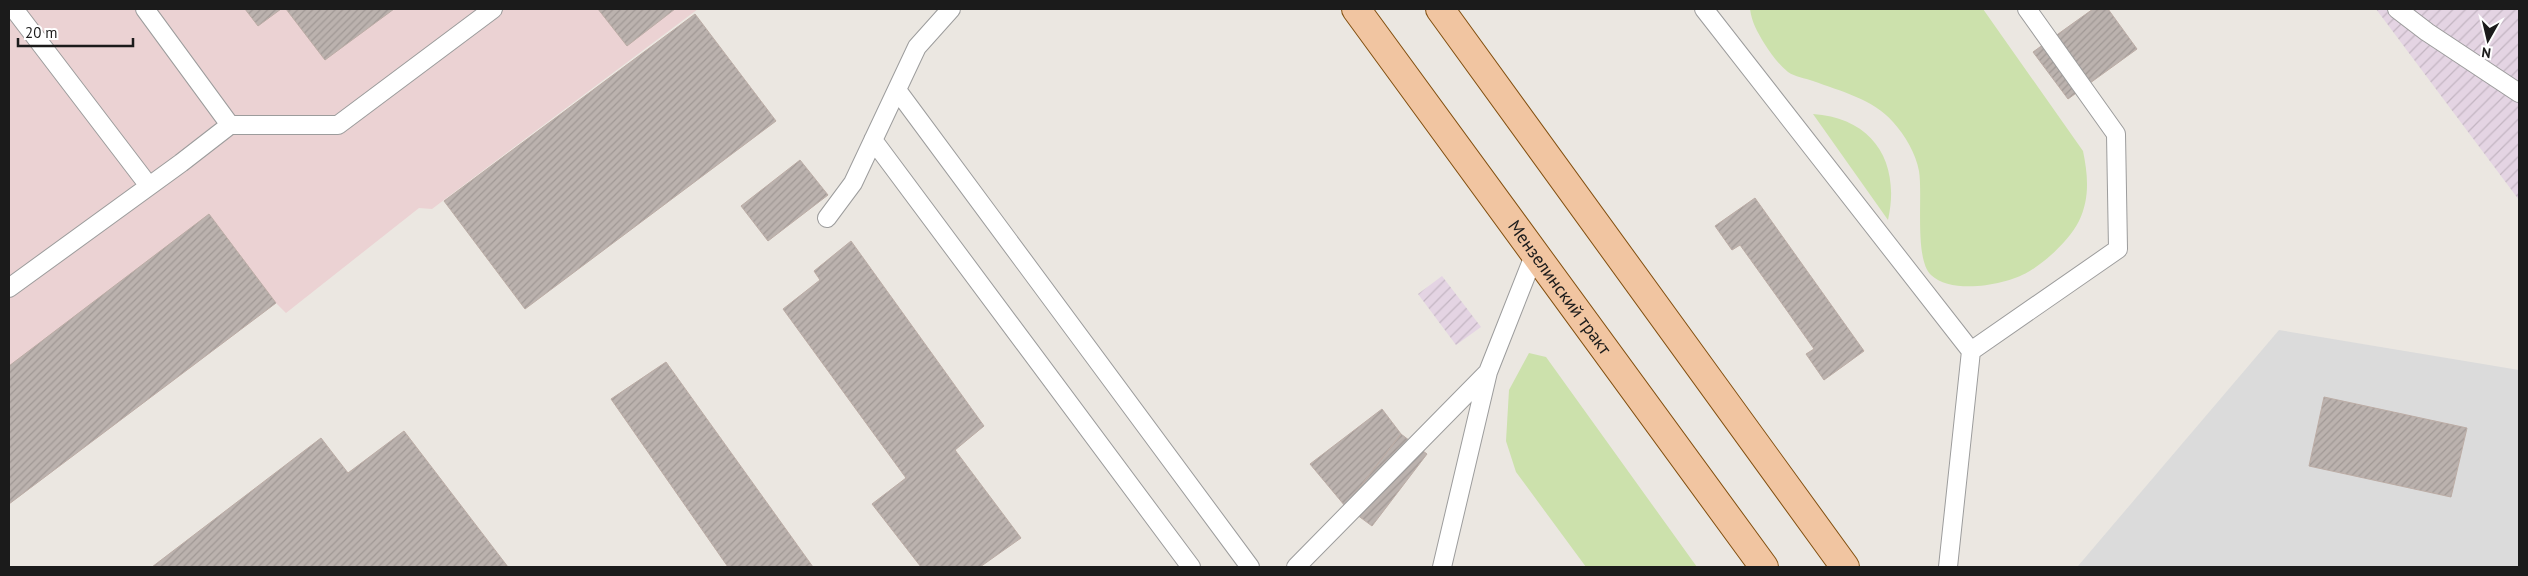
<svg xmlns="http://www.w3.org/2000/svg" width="2528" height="576" font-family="'PT Sans',sans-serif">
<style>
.commercial{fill:#ebd2d3}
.industrial{fill:url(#industrial-furrows)}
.grass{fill:#cce1ac}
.parking{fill:#dbdbdb;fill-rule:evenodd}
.building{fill:url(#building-hatch);stroke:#bbaca5}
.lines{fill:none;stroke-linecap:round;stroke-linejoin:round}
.service-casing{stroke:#9c9c9c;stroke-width:20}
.primary-casing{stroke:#824f0f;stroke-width:30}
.service{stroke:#fff;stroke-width:18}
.primary{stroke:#f1c5a1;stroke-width:28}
.labels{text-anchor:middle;stroke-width:4;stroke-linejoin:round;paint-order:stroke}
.street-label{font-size:18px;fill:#1b1b1b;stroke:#fff}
</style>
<defs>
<pattern id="industrial-furrows" width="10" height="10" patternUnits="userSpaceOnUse" patternTransform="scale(1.25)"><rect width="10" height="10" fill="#e4d4e3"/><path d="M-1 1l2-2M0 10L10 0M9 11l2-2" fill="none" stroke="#c3b5c2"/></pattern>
<pattern id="building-hatch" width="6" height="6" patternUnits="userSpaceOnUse" patternTransform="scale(1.25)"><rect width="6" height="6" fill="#bbb2ae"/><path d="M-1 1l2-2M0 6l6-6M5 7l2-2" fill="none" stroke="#a09895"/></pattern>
</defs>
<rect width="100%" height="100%" fill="#ebe7e1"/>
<!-- commercial -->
<path class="commercial" d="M 9,9 L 698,9 L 432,209 L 419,208 L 286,313 L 276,303 L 9,504 Z"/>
<!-- industrial -->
<path class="industrial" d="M 2376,9 L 2519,9 L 2519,200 Z
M 1442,276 L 1481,327 L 1456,345 L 1418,294 Z"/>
<!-- grass -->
<path class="grass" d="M 1750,9 L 1983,9 L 2083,151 C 2088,175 2090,198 2079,221 C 2070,239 2046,262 2028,272 C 2006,285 1952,295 1931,275 C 1914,259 1923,195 1919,171 C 1916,154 1905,135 1893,122 C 1873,99 1840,91 1813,81 C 1805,78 1795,77 1788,72 C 1778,64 1771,54 1764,43 C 1757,31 1752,23 1750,9 Z
M 1813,114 C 1873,118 1901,162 1888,220 Z
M 1529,353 L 1546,357 L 1697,567 L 1586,567 L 1516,472 L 1506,441 L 1509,390 Z"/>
<!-- parking -->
<path class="parking" d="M 2279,330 L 2519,370 L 2519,567 L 2079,567 L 2078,566 ZM 2324,397 L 2467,428 L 2451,497 L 2309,466 Z"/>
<!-- building -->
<path class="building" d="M 245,9 L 281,9 L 258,26 Z
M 286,9 L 394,9 L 325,60 Z
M 598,9 L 675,9 L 627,46 Z
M 2093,9 L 2108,9 L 2137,49 L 2068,99 L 2033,52 Z
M 695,14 L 776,121 L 525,309 L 444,201 Z
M 800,160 L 828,195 L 768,241 L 741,206 Z
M 1755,198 L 1864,351 L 1824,380 L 1806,354 L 1814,349 L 1778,298 L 1740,245 L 1732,250 L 1715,226 Z
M 209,214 L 276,303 L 9,504 L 9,366 Z
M 851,241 L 984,426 L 955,450 L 1021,538 L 980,567 L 921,567 L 872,504 L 906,478 L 783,309 L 820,280 L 814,271 Z
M 666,362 L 813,567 L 728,567 L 611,399 Z
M 2324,397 L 2467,428 L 2451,497 L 2309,466 Z
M 1382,409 L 1401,434 L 1345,506 L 1310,464 Z
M 404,431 L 508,567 L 152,567 L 321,438 L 348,473 Z
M 1401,434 L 1427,454 L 1372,526 L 1345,506 Z"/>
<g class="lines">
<!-- service casing -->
<g class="service-casing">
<path id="service" d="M 14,9 L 149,186
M 145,9 L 230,125 L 338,125 L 493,9
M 1704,9 L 1971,351
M 2397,9 L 2427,32 L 2519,93
M 897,90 L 1250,567
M 873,140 L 1191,567
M 827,218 L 853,183 L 917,47 L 951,9
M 9,288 L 181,163 L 230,125
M 1296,567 L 1488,372
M 1442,567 L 1488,372 L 1535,253
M 1948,567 L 1971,351 L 2118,249 L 2116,134 L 2027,9"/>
</g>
<!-- primary casing -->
<g class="primary-casing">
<g id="primary">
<path id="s1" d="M 1356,9 L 1764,567"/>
<path d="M 1440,9 L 1845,567"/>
</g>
</g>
<!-- service -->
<use href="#service" class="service"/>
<!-- primary -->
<use href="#primary" class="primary"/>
</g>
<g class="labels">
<!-- street labels -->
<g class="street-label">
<text dy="6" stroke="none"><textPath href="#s1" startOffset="345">Мензелинский тракт</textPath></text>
</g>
</g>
<!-- border -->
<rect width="2528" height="576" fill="none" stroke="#1b1b1b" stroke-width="20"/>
<!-- north arrow -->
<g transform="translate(2488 40) rotate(188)" stroke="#ffffff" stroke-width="4" paint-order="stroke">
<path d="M0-4L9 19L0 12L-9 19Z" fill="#1b1b1b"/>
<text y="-8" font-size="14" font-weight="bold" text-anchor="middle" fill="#1b1b1b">N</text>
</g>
<!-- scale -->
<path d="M18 38v8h115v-8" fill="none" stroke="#1b1b1b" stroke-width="2.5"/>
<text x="25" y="38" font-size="15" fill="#1b1b1b" stroke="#ffffff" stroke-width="4" paint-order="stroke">20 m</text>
</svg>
